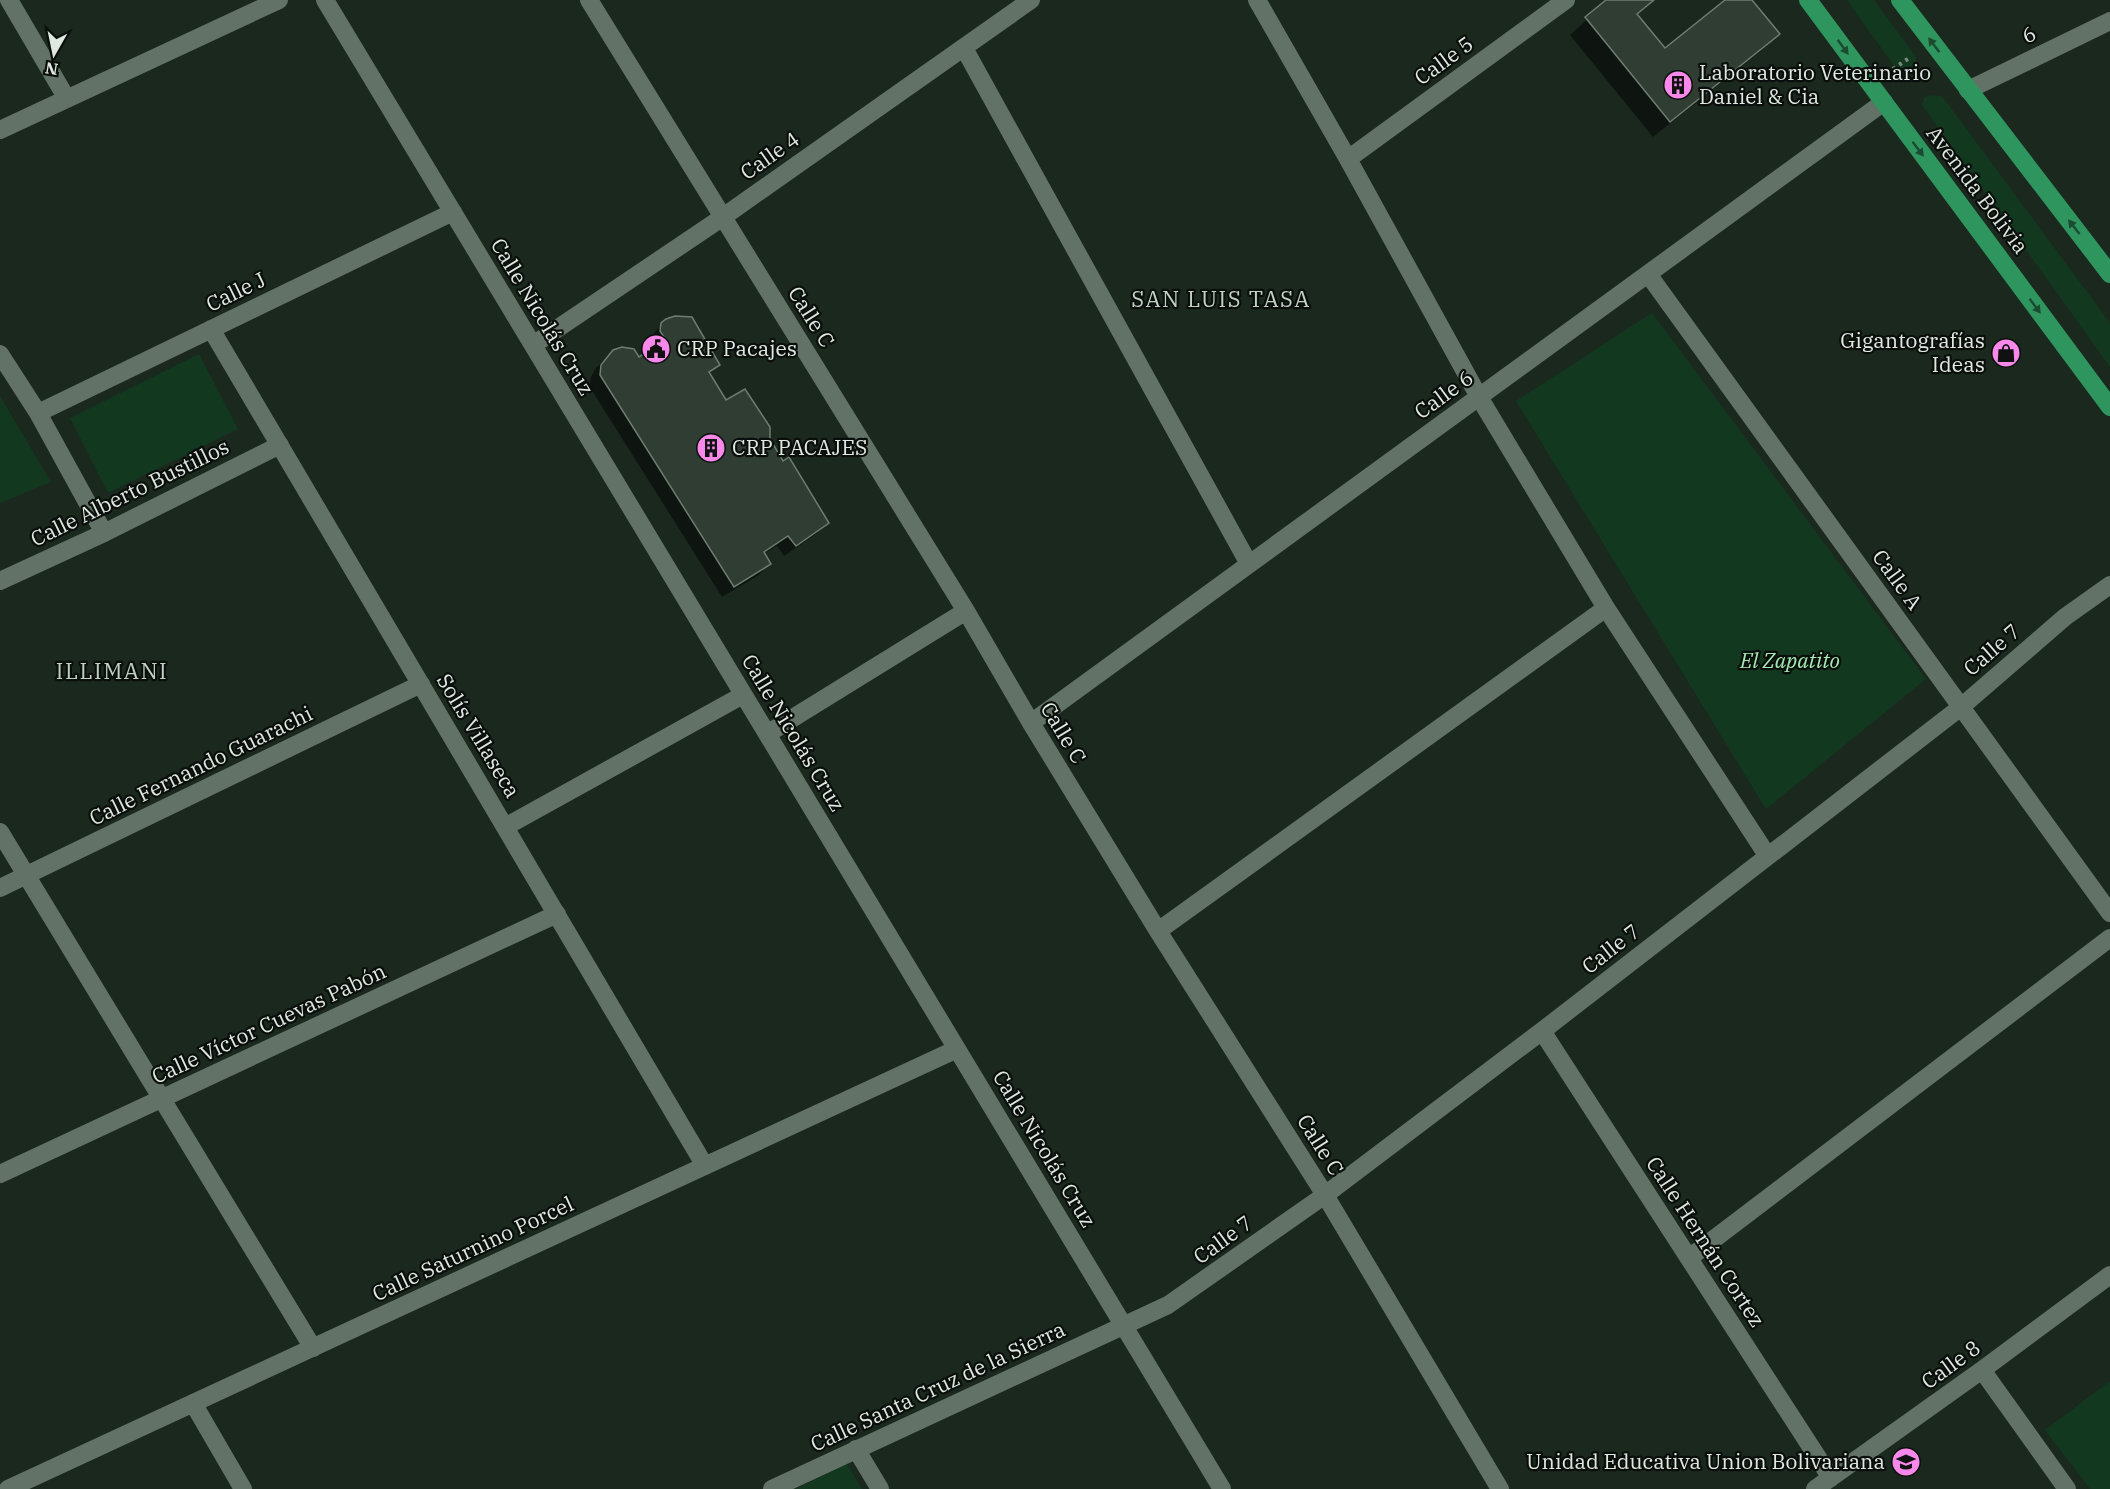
<svg xmlns="http://www.w3.org/2000/svg" width="2110" height="1489" font-family="'IBM Plex Serif',serif">
<style>
.green{fill:#12391f}
.shadow{fill:#0007}
.building{fill:#2f3d32;stroke:#6d7d70;stroke-width:1.5}
.lines{fill:none;stroke-linecap:round;stroke-linejoin:round}
.path{stroke:#7e8980;stroke-width:4;stroke-dasharray:3 4.5;stroke-linecap:butt}
.street{stroke:#637266;stroke-width:18}
.primary{stroke:#2e955e;stroke-width:18}
.oneway{fill:#1a4b30}
.labels{text-anchor:middle;stroke-width:4.5;stroke-linejoin:round;paint-order:stroke}
.street-label{font-size:21px;fill:#dfe8e1;stroke:#0a0f0b}
.poi-label{font-size:21px;fill:#dfe8e1;stroke:#0a0f0b;text-anchor:start}
.park-label{font-size:21px;font-style:italic;fill:#a4eab6;stroke:#0a0f0b}
.neighbourhood-label{font-size:22px;letter-spacing:1.5px;fill:#c0d1c4;stroke:#0a0f0b}
</style>
<rect width="100%" height="100%" fill="#1b281e"/>
<!-- green -->
<path class="green" d="M 1847,0 L 1874,0 L 1916,57 L 1917,71 L 1909,76 L 1897,70 Z
M 1929,95 L 1942,96 L 2110,323 L 2110,367 L 1922,105 L 1924,98 Z
M 1652,313 L 1926,679 L 1766,809 L 1516,401 Z
M 199,354 L 238,429 L 108,493 L 70,418 Z
M 0,396 L 51,482 L 0,503 Z
M 2110,1381 L 2110,1489 L 2090,1489 L 2045,1430 Z
M 847,1464 L 862,1489 L 795,1489 Z"/>
<!-- shadow -->
<path class="shadow" d="M 1609,0 L 1655,0 L 1636,15 L 1665,50 L 1727,0 L 1750,0 L 1778,34 L 1762,50 L 1653,137 L 1570,35 Z
M 667,320 L 718,365 L 709,375 L 725,402 L 768,440 L 782,463 L 827,523 L 816,534 L 784,556 L 777,546 L 763,554 L 769,564 L 759,575 L 722,597 L 589,386 L 591,377 L 596,368 L 614,351 L 638,359 L 654,349 L 650,343 L 651,336 Z"/>
<!-- building -->
<path class="building" d="M 1606,0 L 1654,0 L 1637,14 L 1665,48 L 1725,0 L 1752,0 L 1780,34 L 1670,122 L 1585,17 Z
M 675,316 L 692,317 L 720,365 L 709,372 L 726,400 L 745,389 L 770,427 L 770,439 L 783,461 L 789,457 L 829,523 L 796,546 L 788,536 L 764,552 L 771,564 L 734,587 L 600,375 L 601,365 L 613,350 L 622,347 L 634,349 L 639,357 L 666,340 L 660,331 L 661,323 L 666,319 Z"/>
<g class="lines">
<!-- path -->
<path class="path" d="M 1893,69 L 1909,58"/>
<!-- street -->
<path class="street" d="M 9,0 L 67,99
M 325,0 L 1222,1489
M 589,0 L 966,611 L 1031,723 L 1158,931 L 1325,1195 L 1500,1489
M 1257,0 L 1348,159 L 1479,397 L 1606,608 L 1767,855
M 964,48 L 1249,564
M 1968,90 L 2110,21
M 0,130 L 279,0
M 1348,159 L 1566,0
M 1648,274 L 2110,913
M 211,329 L 705,1166
M 533,345 L 723,217 L 1031,0
M 0,354 L 38,413 L 104,533
M 38,413 L 453,212
M 0,581 L 104,533 L 280,445
M 1031,723 L 1884,102
M 767,734 L 966,611
M 505,827 L 743,695
M 0,832 L 313,1348
M 0,888 L 421,684
M 1158,931 L 1606,608
M 1542,1031 L 1831,1478
M 0,1174 L 557,914
M 1689,1258 L 2110,938
M 1982,1370 L 2067,1489
M 193,1403 L 243,1489
M 856,1449 L 880,1489
M 8,1489 L 957,1049
M 772,1489 L 1168,1305 L 1325,1195 L 1542,1031 L 1961,707 L 2065,617 L 2110,585
M 1815,1489 L 1982,1370 L 2110,1275"/>
<!-- primary -->
<path class="primary" d="M 1808,0 L 2110,407
M 1900,0 L 2110,274"/>
</g>
<!-- one-way arrows -->
<defs><path id="oneway-solid" d="M-6-.8H1V-3.2L6.5 0L1 3.2V.8H-6Z" transform="scale(1.5)"/></defs>
<g class="oneway">
<use href="#oneway-solid" transform="translate(1934 45) rotate(-127)"/>
<use href="#oneway-solid" transform="translate(1843 47) rotate(54)"/>
<use href="#oneway-solid" transform="translate(1918 149) rotate(53)"/>
<use href="#oneway-solid" transform="translate(2074 227) rotate(-128)"/>
<use href="#oneway-solid" transform="translate(2035 306) rotate(53)"/>
</g>
<!-- icons -->
<defs>
<g id="building-disc" transform="scale(1.5)"><circle r="9.5" fill="#f888ea" stroke="#0a0f0b"/><path d="M-4-6H4V6H1V3H-1V6H-4ZM-2.5-4.3h1.7v1.8h-1.7ZM.8-4.3h1.7v1.8H.8ZM-2.5-1h1.7V.8h-1.7ZM.8-1h1.7V.8H.8Z" fill="#111"/></g>
<g id="civic-disc" transform="scale(1.5)"><circle r="9.5" fill="#f888ea" stroke="#0a0f0b"/><path d="M-.6-6.5H3V-4.5H.6V-3L4-1V1h2V6H-6V1h2V-1L-.6-3ZM-1.2 2.5V6h2.4V2.5Z" fill="#111"/></g>
<g id="shop-disc" transform="scale(1.5)"><circle r="9.5" fill="#f888ea" stroke="#0a0f0b"/><path d="M-5-2.5h2.3a2.7 3.5 0 0 1 5.4 0H5L5.5 6h-11ZM-1.5-2.5h3a1.5 2.3 0 0 0-3 0Z" fill="#111"/></g>
<g id="school-disc" transform="scale(1.5)"><circle r="9.5" fill="#f888ea" stroke="#0a0f0b"/><path d="M0-5L7-2L0 1L-7-2ZM-4 1L0 2.5L4 1V4Q0 6-4 4Z" fill="#111"/></g>
</defs>
<g fill-rule="evenodd">
<use href="#building-disc" x="1678" y="85"/>
<use href="#civic-disc" x="656" y="349"/>
<use href="#shop-disc" x="2006" y="353"/>
<use href="#building-disc" x="711" y="448"/>
<use href="#school-disc" x="1906" y="1462"/>
</g>
<g class="labels">
<!-- street labels -->
<g class="street-label">
<text transform="translate(2029 35) rotate(-26)" y="7">6</text>
<text transform="translate(1444 61) rotate(-36)" y="7">Calle 5</text>
<text transform="translate(770 156) rotate(-35)" y="7">Calle 4</text>
<text transform="translate(1977 190) rotate(53)" y="7">Avenida Bolivia</text>
<text transform="translate(236 292) rotate(-26)" y="7">Calle J</text>
<text transform="translate(542 317) rotate(59)" y="7">Calle Nicolás Cruz</text>
<text transform="translate(811 317) rotate(58)" y="7">Calle C</text>
<text transform="translate(1444 395) rotate(-36)" y="7">Calle 6</text>
<text transform="translate(130 493) rotate(-26)" y="7">Calle Alberto Bustillos</text>
<text transform="translate(1897 580) rotate(54)" y="7">Calle A</text>
<text transform="translate(1992 650) rotate(-41)" y="7">Calle 7</text>
<text transform="translate(793 733) rotate(59)" y="7">Calle Nicolás Cruz</text>
<text transform="translate(1063 733) rotate(59)" y="7">Calle C</text>
<text transform="translate(478 736) rotate(59)" y="7">Solís Villaseca</text>
<text transform="translate(201 766) rotate(-26)" y="7">Calle Fernando Guarachi</text>
<text transform="translate(1611 949) rotate(-38)" y="7">Calle 7</text>
<text transform="translate(269 1024) rotate(-25)" y="7">Calle Víctor Cuevas Pabón</text>
<text transform="translate(1320 1145) rotate(58)" y="7">Calle C</text>
<text transform="translate(1044 1149) rotate(59)" y="7">Calle Nicolás Cruz</text>
<text transform="translate(1223 1240) rotate(-36)" y="7">Calle 7</text>
<text transform="translate(1705 1242) rotate(57)" y="7">Calle Hernán Cortez</text>
<text transform="translate(473 1249) rotate(-25)" y="7">Calle Saturnino Porcel</text>
<text transform="translate(1951 1365) rotate(-36)" y="7">Calle 8</text>
<text transform="translate(938 1387) rotate(-25)" y="7">Calle Santa Cruz de la Sierra</text>
</g>
<!-- poi labels -->
<g class="poi-label">
<text x="1699" y="80">Laboratorio Veterinario<tspan x="1699" dy="24">Daniel &amp; Cia</tspan></text>
<text x="1985" y="348" text-anchor="end">Gigantografías<tspan x="1985" dy="24">Ideas</tspan></text>
<text x="677" y="356">CRP Pacajes</text>
<text x="732" y="455">CRP PACAJES</text>
<text x="1885" y="1469" text-anchor="end">Unidad Educativa Union Bolivariana</text>
</g>
<!-- park labels -->
<g class="park-label">
<text x="1790" y="668">El Zapatito</text>
</g>
<!-- neighbourhood labels -->
<g class="neighbourhood-label">
<text x="1221" y="307">SAN LUIS TASA</text>
<text x="112" y="679">ILLIMANI</text>
</g>
</g>
<!-- north arrow -->
<g transform="translate(54 54) rotate(189)" stroke="#0a0f0b" stroke-width="4.5" paint-order="stroke">
<path d="M0-4.5L10 22L0 15L-10 22Z" fill="#dfe8e1"/>
<text y="-9" font-size="16" font-weight="bold" text-anchor="middle" fill="#dfe8e1">N</text>
</g>
</svg>
